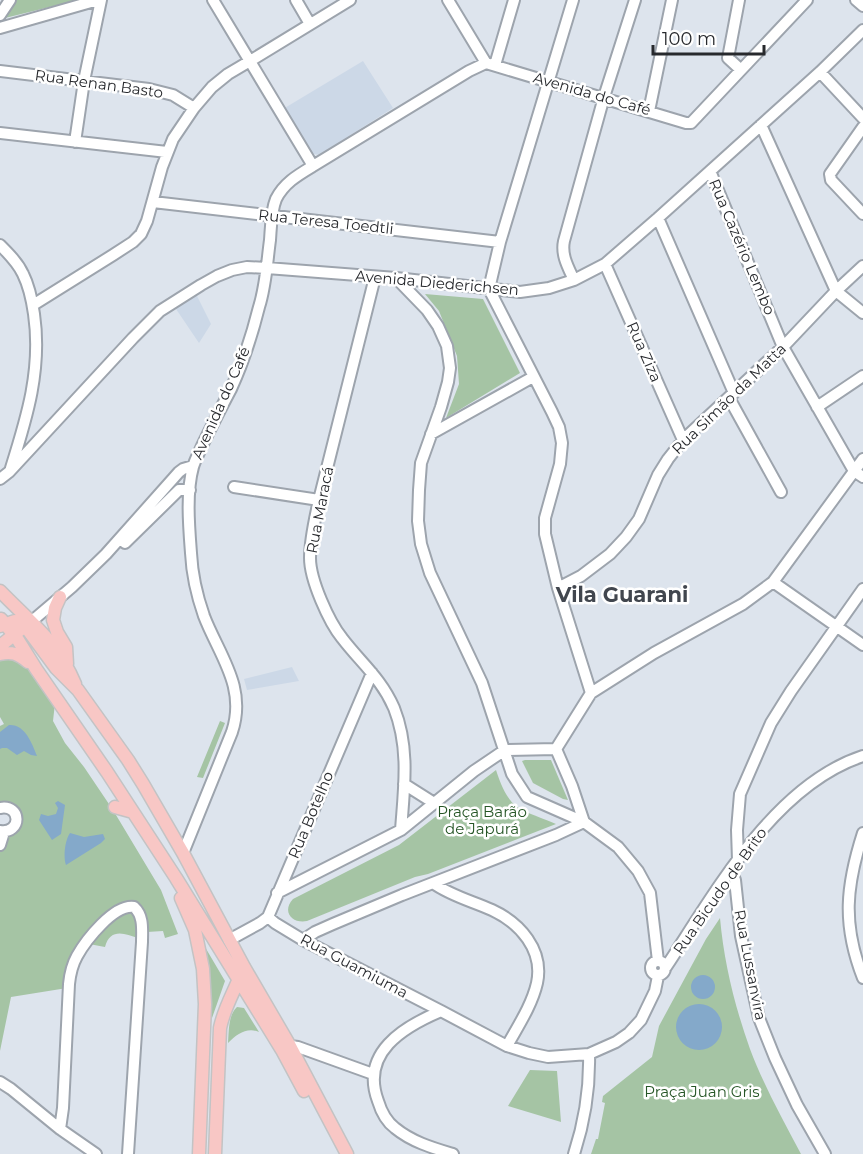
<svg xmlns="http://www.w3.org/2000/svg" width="863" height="1154" font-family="Montserrat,sans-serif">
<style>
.built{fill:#ccd8e7}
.green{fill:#a5c4a4}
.water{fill:#84a9ca}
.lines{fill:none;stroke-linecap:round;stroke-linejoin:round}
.minor-casing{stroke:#9da4ad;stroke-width:14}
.major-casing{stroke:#c3c3c4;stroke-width:15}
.minor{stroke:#fff;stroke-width:10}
.major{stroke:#f8c7c5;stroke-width:12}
.labels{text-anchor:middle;stroke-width:5;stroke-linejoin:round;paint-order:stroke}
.street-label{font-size:15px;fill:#27292d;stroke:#fff}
.park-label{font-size:15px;fill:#265626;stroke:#fff}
.district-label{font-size:21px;font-weight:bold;fill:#41464e;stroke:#fff}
</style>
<rect width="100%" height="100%" fill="#dde4ed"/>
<!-- built -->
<path class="built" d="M 363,61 L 393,108 L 319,155 L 310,153 L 283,109 Z
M 196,294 L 211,324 L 199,343 L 176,309 Z
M 292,667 L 299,681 L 247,690 L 244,679 Z"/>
<!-- green -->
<path class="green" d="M 16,0 L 78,0 L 5,18 L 5,14 Z
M 425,294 L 483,299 L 520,373 L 446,418 L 459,384 L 457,356 L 439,311 Z
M 14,655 L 39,677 L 55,703 L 53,721 L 65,743 L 84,767 L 113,810 L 161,890 L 178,934 L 165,938 L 163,931 L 147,932 L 146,917 L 137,904 L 100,921 L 67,988 L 11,997 L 0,1051 L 0,849 L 4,841 L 18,823 L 0,806 L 0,726 L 4,724 L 0,717 L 0,659 Z
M 220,721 L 225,723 L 203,778 L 197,777 Z
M 525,760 L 551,760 L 568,800 L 563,799 L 533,783 L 522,761 Z
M 496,770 C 510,813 520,808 556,824 L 428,874 L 415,877 L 307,921 C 293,924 281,912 293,899 L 399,845 Z
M 135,912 L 138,922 L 136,928 L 138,938 C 124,933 110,928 105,947 L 89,944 L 120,913 Z
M 720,918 C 724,963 735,1007 750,1049 C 764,1086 783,1120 801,1154 L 591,1154 L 596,1139 L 598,1139 L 605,1103 L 602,1102 L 603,1096 L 652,1057 L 659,1026 L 706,939 Z
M 202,942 L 225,981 L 212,1018 Z
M 237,1007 L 244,1008 L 259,1032 C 247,1027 237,1034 228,1043 C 229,1032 228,1015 237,1007 Z
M 530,1070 L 557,1071 L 561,1122 L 508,1106 Z"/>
<!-- water -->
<path class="water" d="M 9,725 C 25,724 32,743 37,756 L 31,755 L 24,751 L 17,755 L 7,748 L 2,748 L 0,749 L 0,732 Z
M 58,801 L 65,805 L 61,834 L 52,840 L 39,820 L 41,814 L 48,816 L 56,814 L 58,808 L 55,803 Z
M 70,833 L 84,837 L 103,834 L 105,839 L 101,843 L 66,865 C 63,857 65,840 70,833 Z
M691 987a12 12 0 1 1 24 0a12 12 0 1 1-24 0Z
M676 1027a23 23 0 1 1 46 0a23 23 0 1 1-46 0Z"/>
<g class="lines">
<!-- minor casing -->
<g class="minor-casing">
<path id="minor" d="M 213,0 L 313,166
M 296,0 L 310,24
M 448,0 L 486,63
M 573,0 L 500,242 L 489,289 L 552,412 L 559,427 L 562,443 L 560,464 L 545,518 L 545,534 L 558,588 L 591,693
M 739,0 L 728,58 L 741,70
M 856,0 L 863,6
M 0,15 L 10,0
M 0,28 L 98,0
M 495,65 L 514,0
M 0,71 L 149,89 L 173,95 L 194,108
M 820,72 L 863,118
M 649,111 L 672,0
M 761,125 L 836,291 L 863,313
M 863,127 L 830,174 L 831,180 L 863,214
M 0,133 L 167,152
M 75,142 L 84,81 L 101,0
M 710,171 L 783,347 L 854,471 L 863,477
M 153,202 L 500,242
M 658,218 L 734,393
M 0,245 C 9,254 18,263 23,274 C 29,286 32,300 34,314 C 42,369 27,417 11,468
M 605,264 L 683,440
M 375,277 L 319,500 C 315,519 310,539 310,558 C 310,580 329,622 342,638 C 361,663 381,678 394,708 C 410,748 404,789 401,830
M 396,278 L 427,310 L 438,326 L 447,346 L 450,368 L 448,382 L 441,407 L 421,463 L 419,490 L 418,521 L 421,544 L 430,573 L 482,683 L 512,774 L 527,797 L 584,822 L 618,847 L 638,871 L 650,893 L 658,961
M 574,280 C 568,267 561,255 564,241 L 604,97 L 635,0
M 33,305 L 113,255 L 133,242 L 141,234 L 147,221 L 162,167 L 173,139 L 194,108 L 212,87 L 228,74 L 250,61 L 350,0
M 729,398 L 781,492
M 817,407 L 863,376
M 431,434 L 533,377
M 0,479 L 9,472 L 133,338 L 160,311 L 201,285 L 217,276 L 232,270 L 247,267 L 267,268 L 396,278 L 520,292 L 549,288 L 574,280 L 605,264 L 658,218 L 820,72 L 863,30
M 234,487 L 319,500
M 125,543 L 179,490 L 190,490
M 773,582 L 863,645
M 558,588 L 581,576 L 610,554 L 626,537 L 639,519 L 658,475 L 668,459 L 683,440 L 783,347 L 836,291 L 863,266
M 32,621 L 72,587 L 106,554 L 179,472 L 183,469 L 193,466
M 556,749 L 591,693 L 654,653 L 743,604 L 773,582 L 863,459
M 404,784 L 434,803
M 0,808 C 22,804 22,834 0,831
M 863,833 C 846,886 842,924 863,978
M 0,845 L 4,832
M 183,853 L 232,732 C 247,687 219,655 204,616 C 197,596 192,574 191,553 C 189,527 186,492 193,467 C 195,460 199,453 202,446 C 211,427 221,408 231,389 C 243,363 252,335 259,307 C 266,285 267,262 270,240 C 271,227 271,211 276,199 C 284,183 298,175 313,166 L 469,71 L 486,63 L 686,123 L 691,123 L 807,0
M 738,860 L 737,830 L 740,794 L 771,723 L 791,691 L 863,589
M 731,870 L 735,880 L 741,936 L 759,1018 L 775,1058 L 797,1105 L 825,1154
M 433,883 C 451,896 472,901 492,910 C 520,923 544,950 537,983 C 532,1005 518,1026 507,1046
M 277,893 L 401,830 L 474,771 L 505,750 L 556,749 L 572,786 L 584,822
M 268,917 L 275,923 L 303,940 L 441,1011
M 229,940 L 260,923 L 268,917 L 372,673
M 303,940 L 315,932 L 333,924 L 402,895 L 556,835 L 584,822
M651 968a7 7 0 1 1 14 0a7 7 0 1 1-14 0Z
M 666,967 C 715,893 774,785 863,756
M 286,1049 L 290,1046 L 298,1047 L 373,1074
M 0,1082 L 11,1089 L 60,1129 L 96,1154
M 60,1129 L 63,1108 L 69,984 C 70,974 72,965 77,956 C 86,940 114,904 134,907 C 144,916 142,930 142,942 L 128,1154
M 453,1154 C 433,1148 412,1142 395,1128 C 387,1122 381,1111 378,1101 C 360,1053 403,1027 441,1011 L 507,1046 L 529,1053 L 548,1057 L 589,1054 L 616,1042 L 629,1033 L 641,1020 L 655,991 L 658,976
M 574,1154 C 585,1120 590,1090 589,1054"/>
</g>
<!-- major casing -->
<g class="major-casing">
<path id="major" d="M 0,591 C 31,623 57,641 75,684
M 60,597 L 55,608 L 53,620 L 57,632 L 66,647 L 67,664
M 1,619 L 18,640 L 36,669 L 107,772 L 176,878 L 282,1050 L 304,1091
M 0,626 L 15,621 L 25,626 L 56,668 L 78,690 L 128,760 L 143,784 L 183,853 L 244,967 L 290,1046 L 347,1154
M 0,646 L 20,630
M 0,654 C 12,651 18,654 28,662
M 115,807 L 133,812
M 181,898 L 195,930 L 203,969 L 205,1004 L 199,1154
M 215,1154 L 220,1028 C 224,1008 234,992 241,974"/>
</g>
<!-- minor -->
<use href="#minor" class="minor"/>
<!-- major -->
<use href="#major" class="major"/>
</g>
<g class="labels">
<!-- street labels -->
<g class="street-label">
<text transform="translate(99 84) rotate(8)" y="5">Rua Renan Basto</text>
<text transform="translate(592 94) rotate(16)" y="5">Avenida do Café</text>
<text transform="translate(326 222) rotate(6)" y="5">Rua Teresa Toedtli</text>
<text transform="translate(742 247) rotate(67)" y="5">Rua Cazério Lembo</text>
<text transform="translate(437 283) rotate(5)" y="5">Avenida Diederichsen</text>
<text transform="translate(644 352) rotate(66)" y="5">Rua Ziza</text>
<text transform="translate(729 399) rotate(-44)" y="5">Rua Simão da Matta</text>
<text transform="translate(221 403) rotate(-66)" y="5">Avenida do Café</text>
<text transform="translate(320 510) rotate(-79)" y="5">Rua Maracá</text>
<text transform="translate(311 815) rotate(-67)" y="5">Rua Botelho</text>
<text transform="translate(720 891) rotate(-55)" y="5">Rua Bicudo de Brito</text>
<text transform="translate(750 965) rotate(79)" y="5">Rua Lussanvira</text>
<text transform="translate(354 966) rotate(28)" y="5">Rua Guamiuma</text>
</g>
<!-- park labels -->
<g class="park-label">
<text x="482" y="817">Praça Barão<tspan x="482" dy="17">de Japurá</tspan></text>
<text x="702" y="1097">Praça Juan Gris</text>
</g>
<!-- district labels -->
<g class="district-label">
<text x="622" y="602">Vila Guarani</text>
</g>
</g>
<!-- scale -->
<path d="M653 45v9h111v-9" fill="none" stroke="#27292d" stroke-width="3"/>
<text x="662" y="45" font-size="18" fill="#27292d" stroke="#ffffff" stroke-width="4.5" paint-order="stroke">100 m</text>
</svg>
